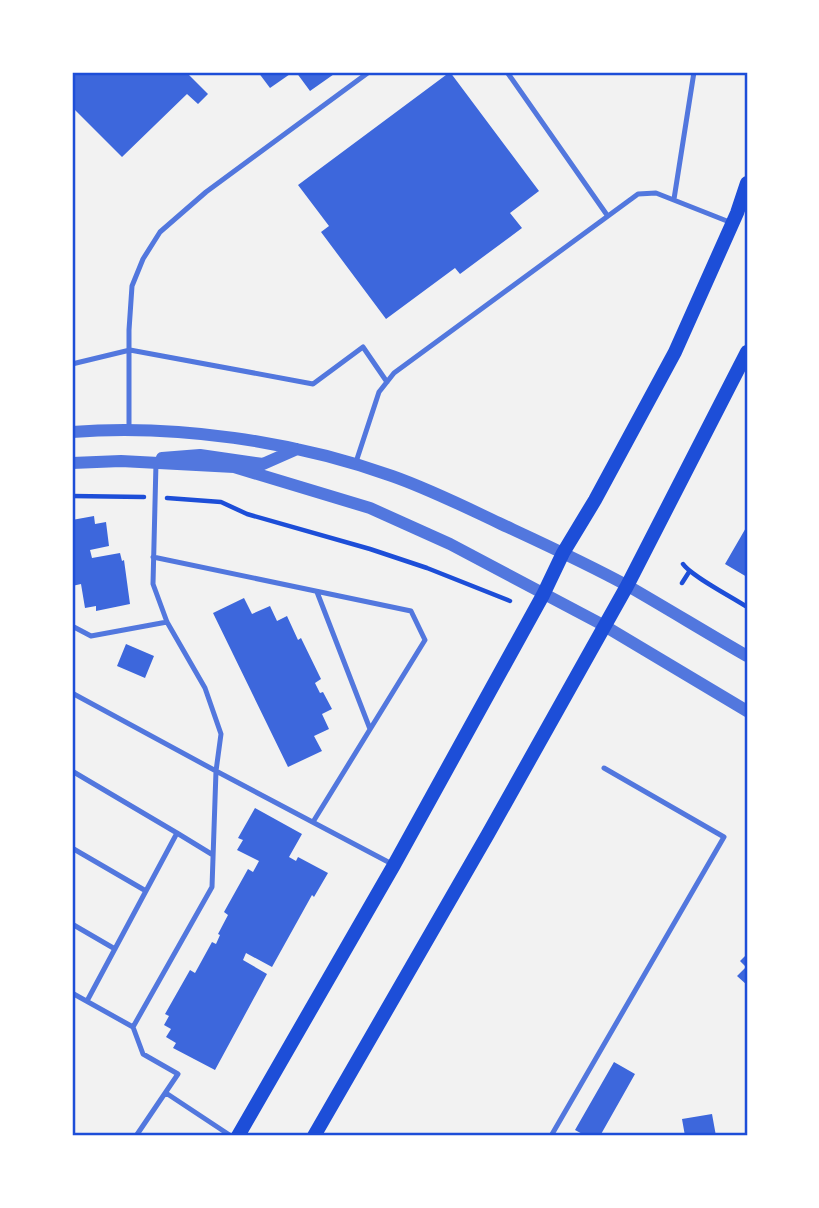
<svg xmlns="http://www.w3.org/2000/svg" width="819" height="1208" font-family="Merriweather,serif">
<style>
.building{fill:#3d67dc}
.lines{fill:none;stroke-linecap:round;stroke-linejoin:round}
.path{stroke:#1d4ed8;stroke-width:4.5}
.service{stroke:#5277de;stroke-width:5}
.tertiary{stroke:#5277de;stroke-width:12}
.secondary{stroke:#1d4ed8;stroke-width:14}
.neatline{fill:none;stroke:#1d4ed8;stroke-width:2.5}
</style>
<rect width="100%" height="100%" fill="#f2f2f2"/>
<!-- building -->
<path class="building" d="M 72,72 L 186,72 L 208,94 L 198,104 L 187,94 L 122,157 L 72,107 Z
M 258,72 L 293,72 L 270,88 Z
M 296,72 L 337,72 L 310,91 Z
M 450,72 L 539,191 L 510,213 L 522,228 L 460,274 L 455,268 L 386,319 L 321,232 L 329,226 L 298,185 Z
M 94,516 L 95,524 L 106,522 L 109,546 L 90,550 L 92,558 L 120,553 L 122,561 L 124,560 L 130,604 L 96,611 L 96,606 L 85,608 L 81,584 L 72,586 L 72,520 Z
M 747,526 L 747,577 L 725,564 Z
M 244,598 L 252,614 L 270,606 L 277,621 L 287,616 L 298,640 L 301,638 L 321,679 L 315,683 L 320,693 L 323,692 L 332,709 L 322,714 L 329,729 L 314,736 L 322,751 L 288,767 L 213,613 Z
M 126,644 L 154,656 L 145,678 L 117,666 Z
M 255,808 L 302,834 L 289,857 L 296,861 L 298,857 L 328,873 L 314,897 L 312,895 L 272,967 L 246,953 L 243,960 L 267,974 L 215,1070 L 173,1048 L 176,1043 L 166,1037 L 171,1029 L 164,1025 L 169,1016 L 165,1014 L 190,970 L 195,973 L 212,942 L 216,944 L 220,935 L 218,934 L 228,915 L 224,912 L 248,869 L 253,872 L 259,861 L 237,850 L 243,840 L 238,838 Z
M 747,954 L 747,985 L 737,976 L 746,967 L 740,961 Z
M 614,1062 L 635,1074 L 600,1136 L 586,1136 L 575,1130 Z
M 712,1114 L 716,1136 L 685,1136 L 682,1119 Z"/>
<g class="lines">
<!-- path -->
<path class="path" d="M 72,496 L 144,497
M 167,498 L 221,502 L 247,514 L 370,549 L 427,568 L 510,601
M 683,564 C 691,576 732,597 747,607
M 682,583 L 689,572"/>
<!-- service -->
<path class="service" d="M 507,72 L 607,215
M 674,199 L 694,72
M 72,364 L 130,350 L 313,384 L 363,347 L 387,382
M 129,430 L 129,330 L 132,286 L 143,259 L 160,232 L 206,192 L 369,72
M 356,462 L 379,392 L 394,373 L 638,194 L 656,193 L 732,223
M 153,557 L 411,611 L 425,640 L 313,822
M 317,592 L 370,729
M 72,626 L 91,636 L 167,622
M 72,693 L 216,771 L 221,734 L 205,688 L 167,622 L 153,584 L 156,463
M 72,771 L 177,833 L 87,1001
M 177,833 L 213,855
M 72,848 L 146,891
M 72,924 L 115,949
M 72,993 L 133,1027
M 166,1093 L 231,1136
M 136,1136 L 178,1074 L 143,1054 L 133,1027 L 212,887 L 216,771 L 392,864
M 551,1136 L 724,837 L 604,768"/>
<!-- tertiary -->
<path class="tertiary" d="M 72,432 C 175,424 294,441 392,476 C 429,489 463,506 499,523 C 542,543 586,563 628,586 C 668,609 707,633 747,656
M 162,458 L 200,455 L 263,464 L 297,449
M 72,463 L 121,461 L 234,467 L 370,508 L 450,544 L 603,625 L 747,711"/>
<!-- secondary -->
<path class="secondary" d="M 238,1136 L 394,865 L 543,595 L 563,553 L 595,500 L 675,352 L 737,213 L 747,183
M 314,1136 L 488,834 L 627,586 L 747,352"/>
</g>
<!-- border -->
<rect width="819" height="1208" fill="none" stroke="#ffffff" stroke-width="147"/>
<rect x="74" y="74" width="672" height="1060" class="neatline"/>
</svg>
